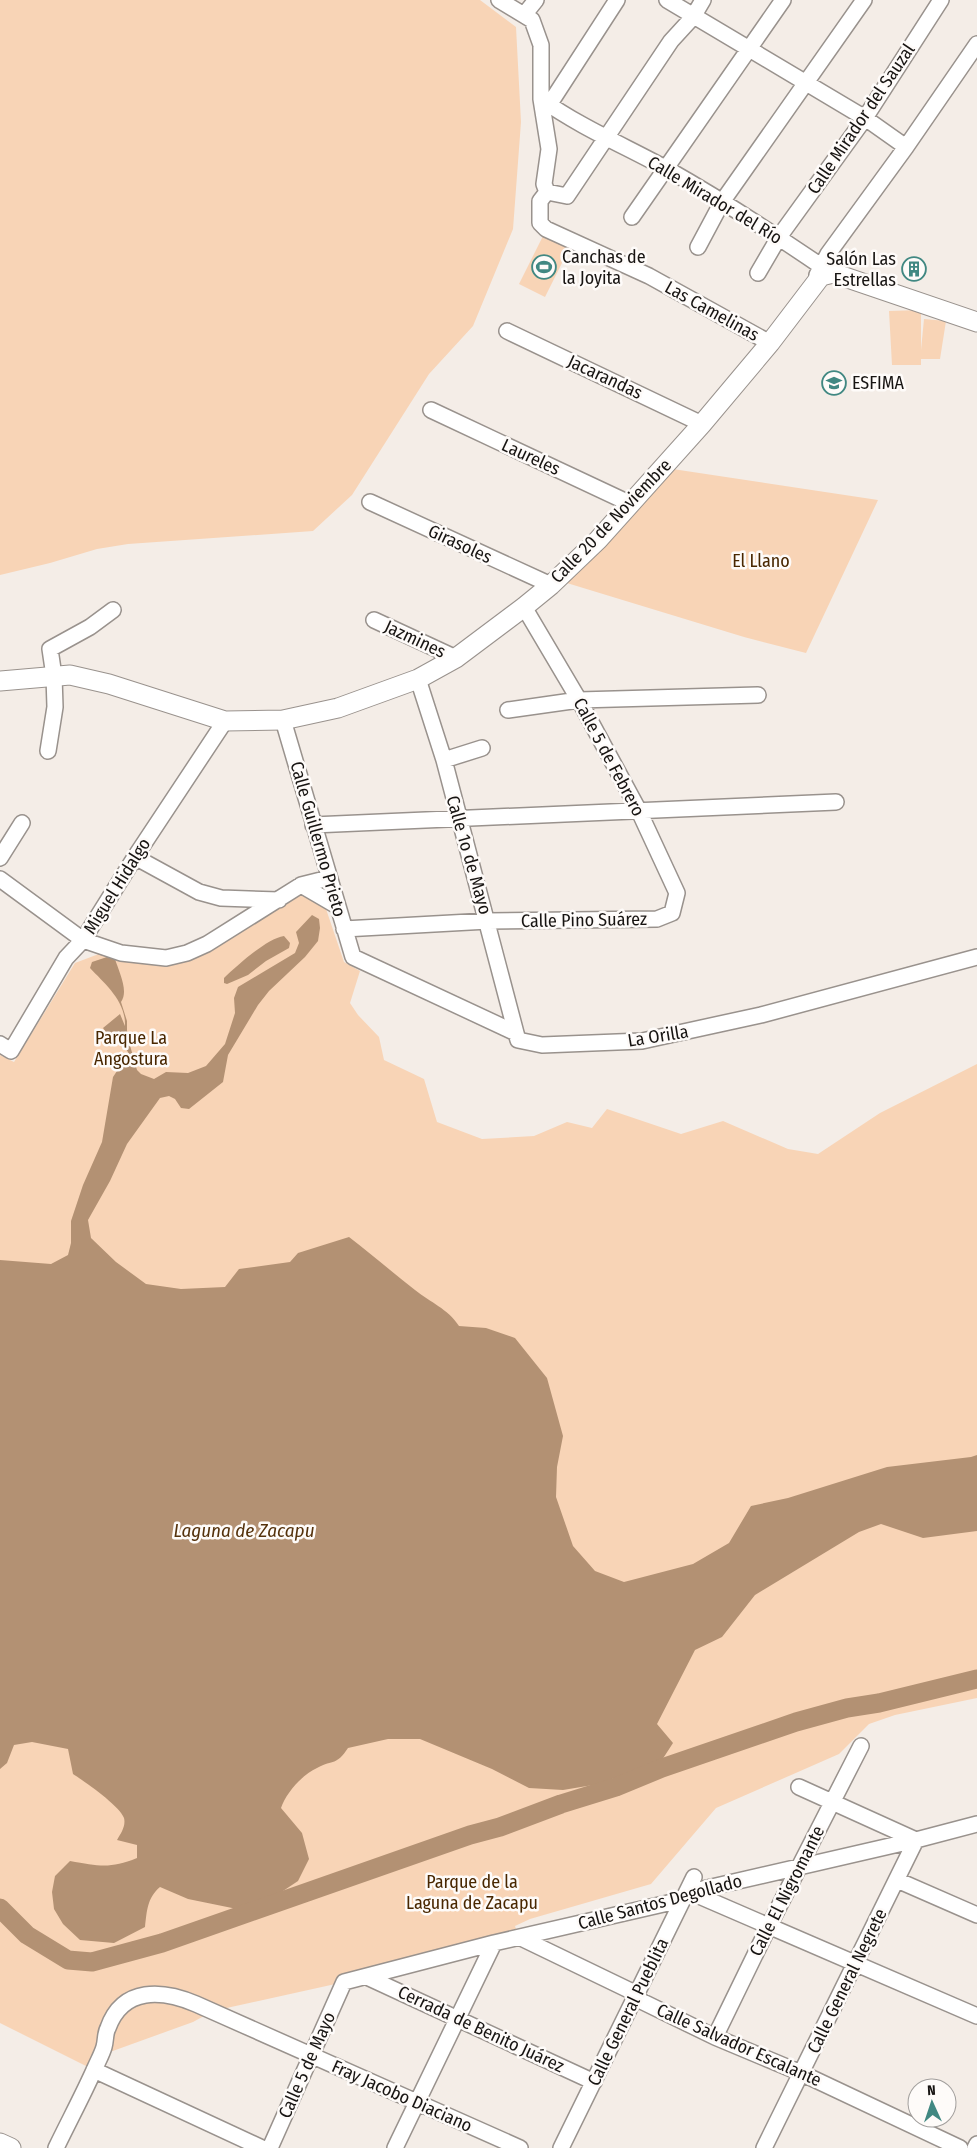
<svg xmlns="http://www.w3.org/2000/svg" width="977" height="2148" font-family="'Fira Sans Condensed',sans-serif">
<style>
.green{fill:#f8d4b6}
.water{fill:#b39173}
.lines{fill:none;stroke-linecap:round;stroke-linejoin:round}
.river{stroke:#b39173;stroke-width:19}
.minor-casing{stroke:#99928d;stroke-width:18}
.major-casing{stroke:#99928d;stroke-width:21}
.minor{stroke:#fff;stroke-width:15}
.major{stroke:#fff;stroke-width:19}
.labels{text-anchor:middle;stroke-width:5;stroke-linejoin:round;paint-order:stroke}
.street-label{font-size:18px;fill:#171412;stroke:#fefbf9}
.poi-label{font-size:18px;fill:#171412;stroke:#fefbf9;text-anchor:start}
.park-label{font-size:18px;fill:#492700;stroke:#fefbf9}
.water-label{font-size:19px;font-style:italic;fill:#55320c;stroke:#fefbf9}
</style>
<rect width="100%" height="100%" fill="#f4ede7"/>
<!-- green -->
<path class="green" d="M 0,0 L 480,0 L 516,27 L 521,122 L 513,229 L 473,326 L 429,374 L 352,495 L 313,531 L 128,544 L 97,549 L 50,563 L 0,575 Z
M 543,236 L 569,249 L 545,297 L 519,284 Z
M 921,310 L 921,350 L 924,319 L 946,321 L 940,359 L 921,359 L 921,365 L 892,365 L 889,311 Z
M 666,468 L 878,500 L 806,653 L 744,637 L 557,580 Z
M 298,888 L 325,906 L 344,962 L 360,971 L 350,1003 L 358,1015 L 379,1037 L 384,1060 L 424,1079 L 437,1122 L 482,1139 L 534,1136 L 567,1122 L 592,1128 L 607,1109 L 681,1134 L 723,1121 L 788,1149 L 818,1154 L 880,1113 L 977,1064 L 977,1698 L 895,1715 L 869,1724 L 839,1754 L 716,1808 L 651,1884 L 530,1919 L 515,1926 L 517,1932 L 367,1977 L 213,2011 L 193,2022 L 110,2052 L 94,2070 L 0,2023 L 0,1055 L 14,1062 L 75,963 L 104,952 L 167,959 Z"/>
<!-- water -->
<path class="water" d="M 312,915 L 319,919 L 320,928 L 318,941 L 305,957 L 269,991 L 258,1005 L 228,1055 L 223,1082 L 189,1109 L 181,1108 L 175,1099 L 169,1096 L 160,1098 L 127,1144 L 110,1181 L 88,1220 L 91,1238 L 116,1262 L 146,1284 L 181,1289 L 225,1287 L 239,1269 L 290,1262 L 298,1253 L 349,1237 C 371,1254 392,1272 415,1290 C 431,1303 447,1308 459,1326 L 486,1328 L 515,1338 L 547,1378 L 563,1436 L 557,1467 L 556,1497 L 573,1546 L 595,1571 L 624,1582 L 693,1564 L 729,1543 L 751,1506 L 788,1498 L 887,1467 L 971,1457 L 977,1455 L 977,1531 L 923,1538 L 881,1524 L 859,1532 L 755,1595 L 722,1637 L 695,1650 L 657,1724 L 673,1743 L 662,1760 L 599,1784 L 563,1790 L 529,1788 L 492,1769 L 420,1739 L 388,1739 L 348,1748 C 336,1766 334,1759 317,1768 C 302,1775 286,1793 281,1808 L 302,1833 L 309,1859 L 298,1881 L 271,1899 L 237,1909 L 188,1899 L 160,1887 C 147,1898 147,1911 145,1927 L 114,1943 L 80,1940 L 63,1924 L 54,1909 L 52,1892 L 55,1876 L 70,1861 C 99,1866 110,1869 137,1858 L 137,1845 L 117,1840 C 121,1833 126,1826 124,1818 C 120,1806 84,1781 73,1774 L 68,1749 L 32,1742 L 14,1745 L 7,1763 L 0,1769 L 0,1260 L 51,1264 L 68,1255 L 71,1243 L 71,1221 L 83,1185 L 102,1142 L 113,1077 L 117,1071 L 130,1062 C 130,1047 122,1048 114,1040 C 109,1037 106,1032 103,1028 L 120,1014 L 125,1026 C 126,1001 105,984 90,968 L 92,962 L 107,957 L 115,959 C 119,972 129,991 121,1002 L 127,1021 L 127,1035 L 137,1070 L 141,1074 L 154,1079 L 166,1072 L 188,1073 L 206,1066 L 225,1044 L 235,1013 L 234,998 L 238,987 L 295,953 L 299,943 L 296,932 Z
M 284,936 L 290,943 L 289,948 L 266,961 L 248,975 L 227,984 L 224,983 L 224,978 C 238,965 266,939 284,936 Z"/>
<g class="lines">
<!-- river -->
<path class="river" d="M 0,1908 L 27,1935 L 68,1960 L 92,1962 L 162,1943 L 470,1835 L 500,1827 L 561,1804 L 616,1787 L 662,1768 L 796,1722 L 847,1708 L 879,1703 L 977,1679"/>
<!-- minor casing -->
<g class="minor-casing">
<path id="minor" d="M 499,0 L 532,20 L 541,45 L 541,99 C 580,127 625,146 667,169 C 720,199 771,232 821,266
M 667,0 L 865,118 L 906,147
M 703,0 L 693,17 L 671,41 L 567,196 L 547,192 L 540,201 L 540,223 L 546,229 L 649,276 L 770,343
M 524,15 L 536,0
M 541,99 L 549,149 L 544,184 L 547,192
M 549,105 L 617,0
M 632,217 L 783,0
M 698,247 L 722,202 L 864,0
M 758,273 L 779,237 L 865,118 L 941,0
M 817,275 L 828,254 L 906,147 L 977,44
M 507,331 L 702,424
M 431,410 L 631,504
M 370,502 L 551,585
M 374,620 L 456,658
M 418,679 L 444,760 L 516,1033
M 508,710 L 579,700 L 758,695
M 283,720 L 353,957 L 516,1033 L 518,1040 L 542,1045 L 642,1041 L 761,1015 L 977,957
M 48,751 L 55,707 L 54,676 L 50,649 L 90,627 L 113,610
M 444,760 L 482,748
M 313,825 L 836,802
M 135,857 L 199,892 L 221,898 L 279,900
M 0,858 L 22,823
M 0,879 L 83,940 L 121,953 L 166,958 L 187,953 L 207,944 L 301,885 L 329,878
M 301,885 L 337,906
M 344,929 L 488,921 L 657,919 L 672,913 L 677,893 L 638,809 L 579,700 L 524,607
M 0,1044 L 11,1051 L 66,958 L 83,940 L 135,857 L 225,721
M 897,1880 L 977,1915
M 690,1892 L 977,2016
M 521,1938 L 637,1994 L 641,2001 L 715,2037 L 801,2073 L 960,2148
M 367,1977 L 594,2082
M 715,2037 L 769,1926 L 861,1746
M 94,2070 L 262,2148
M 56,2148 C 69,2121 83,2095 95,2068 C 98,2061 102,2054 104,2047 C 106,2040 105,2033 108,2028 C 123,1986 163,1990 196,2004 L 520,2148
M 270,2148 L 344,1982 L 494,1943 L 681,1900 L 690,1892 L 916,1840 L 977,1824
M 395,2148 L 494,1943
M 561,2148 L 694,1877
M 764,2148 L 916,1840 L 799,1787
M 975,2148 L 977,2144"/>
</g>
<!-- major casing -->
<g class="major-casing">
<path id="major" d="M 0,681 L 70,675 L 109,684 L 225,721 L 283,720 L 338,708 L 418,679 L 456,658 L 524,607 L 551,585 L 598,540 L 702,424 L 770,343 L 821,276 L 833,273 L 977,322
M 0,2143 L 11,2148"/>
</g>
<!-- minor -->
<use href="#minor" class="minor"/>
<!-- major -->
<use href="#major" class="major"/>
</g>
<!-- icons -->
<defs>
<g id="stadium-ring" transform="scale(1.25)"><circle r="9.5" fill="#fefbf9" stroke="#418882" stroke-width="1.5"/><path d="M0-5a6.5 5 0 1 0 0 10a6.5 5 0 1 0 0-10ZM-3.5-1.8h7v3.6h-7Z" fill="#418882"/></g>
<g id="building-ring" transform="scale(1.25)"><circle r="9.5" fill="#fefbf9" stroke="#418882" stroke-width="1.5"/><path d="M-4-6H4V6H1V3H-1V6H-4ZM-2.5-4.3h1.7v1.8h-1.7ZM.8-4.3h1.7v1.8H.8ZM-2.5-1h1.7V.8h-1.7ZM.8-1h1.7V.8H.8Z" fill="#418882"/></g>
<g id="school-ring" transform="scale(1.25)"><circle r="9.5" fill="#fefbf9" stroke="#418882" stroke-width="1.5"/><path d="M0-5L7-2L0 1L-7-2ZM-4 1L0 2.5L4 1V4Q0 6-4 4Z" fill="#418882"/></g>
</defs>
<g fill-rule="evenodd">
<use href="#stadium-ring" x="544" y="267"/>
<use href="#building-ring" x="914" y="269"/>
<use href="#school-ring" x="834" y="383"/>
</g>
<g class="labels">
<!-- street labels -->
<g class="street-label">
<text transform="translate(861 119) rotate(-56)" y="6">Calle Mirador del Sauzal</text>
<text transform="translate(715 200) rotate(31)" y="6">Calle Mirador del Río</text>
<text transform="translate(712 311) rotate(29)" y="6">Las Camelinas</text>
<text transform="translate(605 377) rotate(25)" y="6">Jacarandas</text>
<text transform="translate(531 457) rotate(25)" y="6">Laureles</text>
<text transform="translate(611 521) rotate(-46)" y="6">Calle 20 de Noviembre</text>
<text transform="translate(460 544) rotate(25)" y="6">Girasoles</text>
<text transform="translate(415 639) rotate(25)" y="6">Jazmines</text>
<text transform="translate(609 757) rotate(62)" y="6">Calle 5 de Febrero</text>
<text transform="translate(318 839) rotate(74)" y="6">Calle Guillermo Prieto</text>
<text transform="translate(469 855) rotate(74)" y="6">Calle 1o de Mayo</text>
<text transform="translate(117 886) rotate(-58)" y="6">Miguel Hidalgo</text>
<text transform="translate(584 920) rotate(-1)" y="6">Calle Pino Suárez</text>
<text transform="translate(658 1036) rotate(-9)" y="6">La Orilla</text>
<text transform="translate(787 1891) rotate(-63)" y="6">Calle El Nigromante</text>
<text transform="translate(660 1902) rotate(-15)" y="6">Calle Santos Degollado</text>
<text transform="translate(847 1981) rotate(-64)" y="6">Calle General Negrete</text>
<text transform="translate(628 2012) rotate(-64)" y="6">Calle General Pueblita</text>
<text transform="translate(481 2029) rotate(25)" y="6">Cerrada de Benito Juárez</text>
<text transform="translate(739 2045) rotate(24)" y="6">Calle Salvador Escalante</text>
<text transform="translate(307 2065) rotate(-66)" y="6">Calle 5 de Mayo</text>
<text transform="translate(402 2096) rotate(24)" y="6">Fray Jacobo Diaciano</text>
</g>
<!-- poi labels -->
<g class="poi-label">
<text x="562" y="263">Canchas de<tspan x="562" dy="21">la Joyita</tspan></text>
<text x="896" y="265" text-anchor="end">Salón Las<tspan x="896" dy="21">Estrellas</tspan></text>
<text x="852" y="389">ESFIMA</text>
</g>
<!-- park labels -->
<g class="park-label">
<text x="761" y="567">El Llano</text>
<text x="131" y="1044">Parque La<tspan x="131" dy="21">Angostura</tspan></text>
<text x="472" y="1888">Parque de la<tspan x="472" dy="21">Laguna de Zacapu</tspan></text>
</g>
<!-- water labels -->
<g class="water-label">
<text x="244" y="1537">Laguna de Zacapu</text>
</g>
</g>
<!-- north arrow -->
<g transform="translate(932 2103) rotate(357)"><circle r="24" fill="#fefbf9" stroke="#a29f9d"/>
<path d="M0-4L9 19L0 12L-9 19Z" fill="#418882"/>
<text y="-8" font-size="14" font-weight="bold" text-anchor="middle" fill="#171412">N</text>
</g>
</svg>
